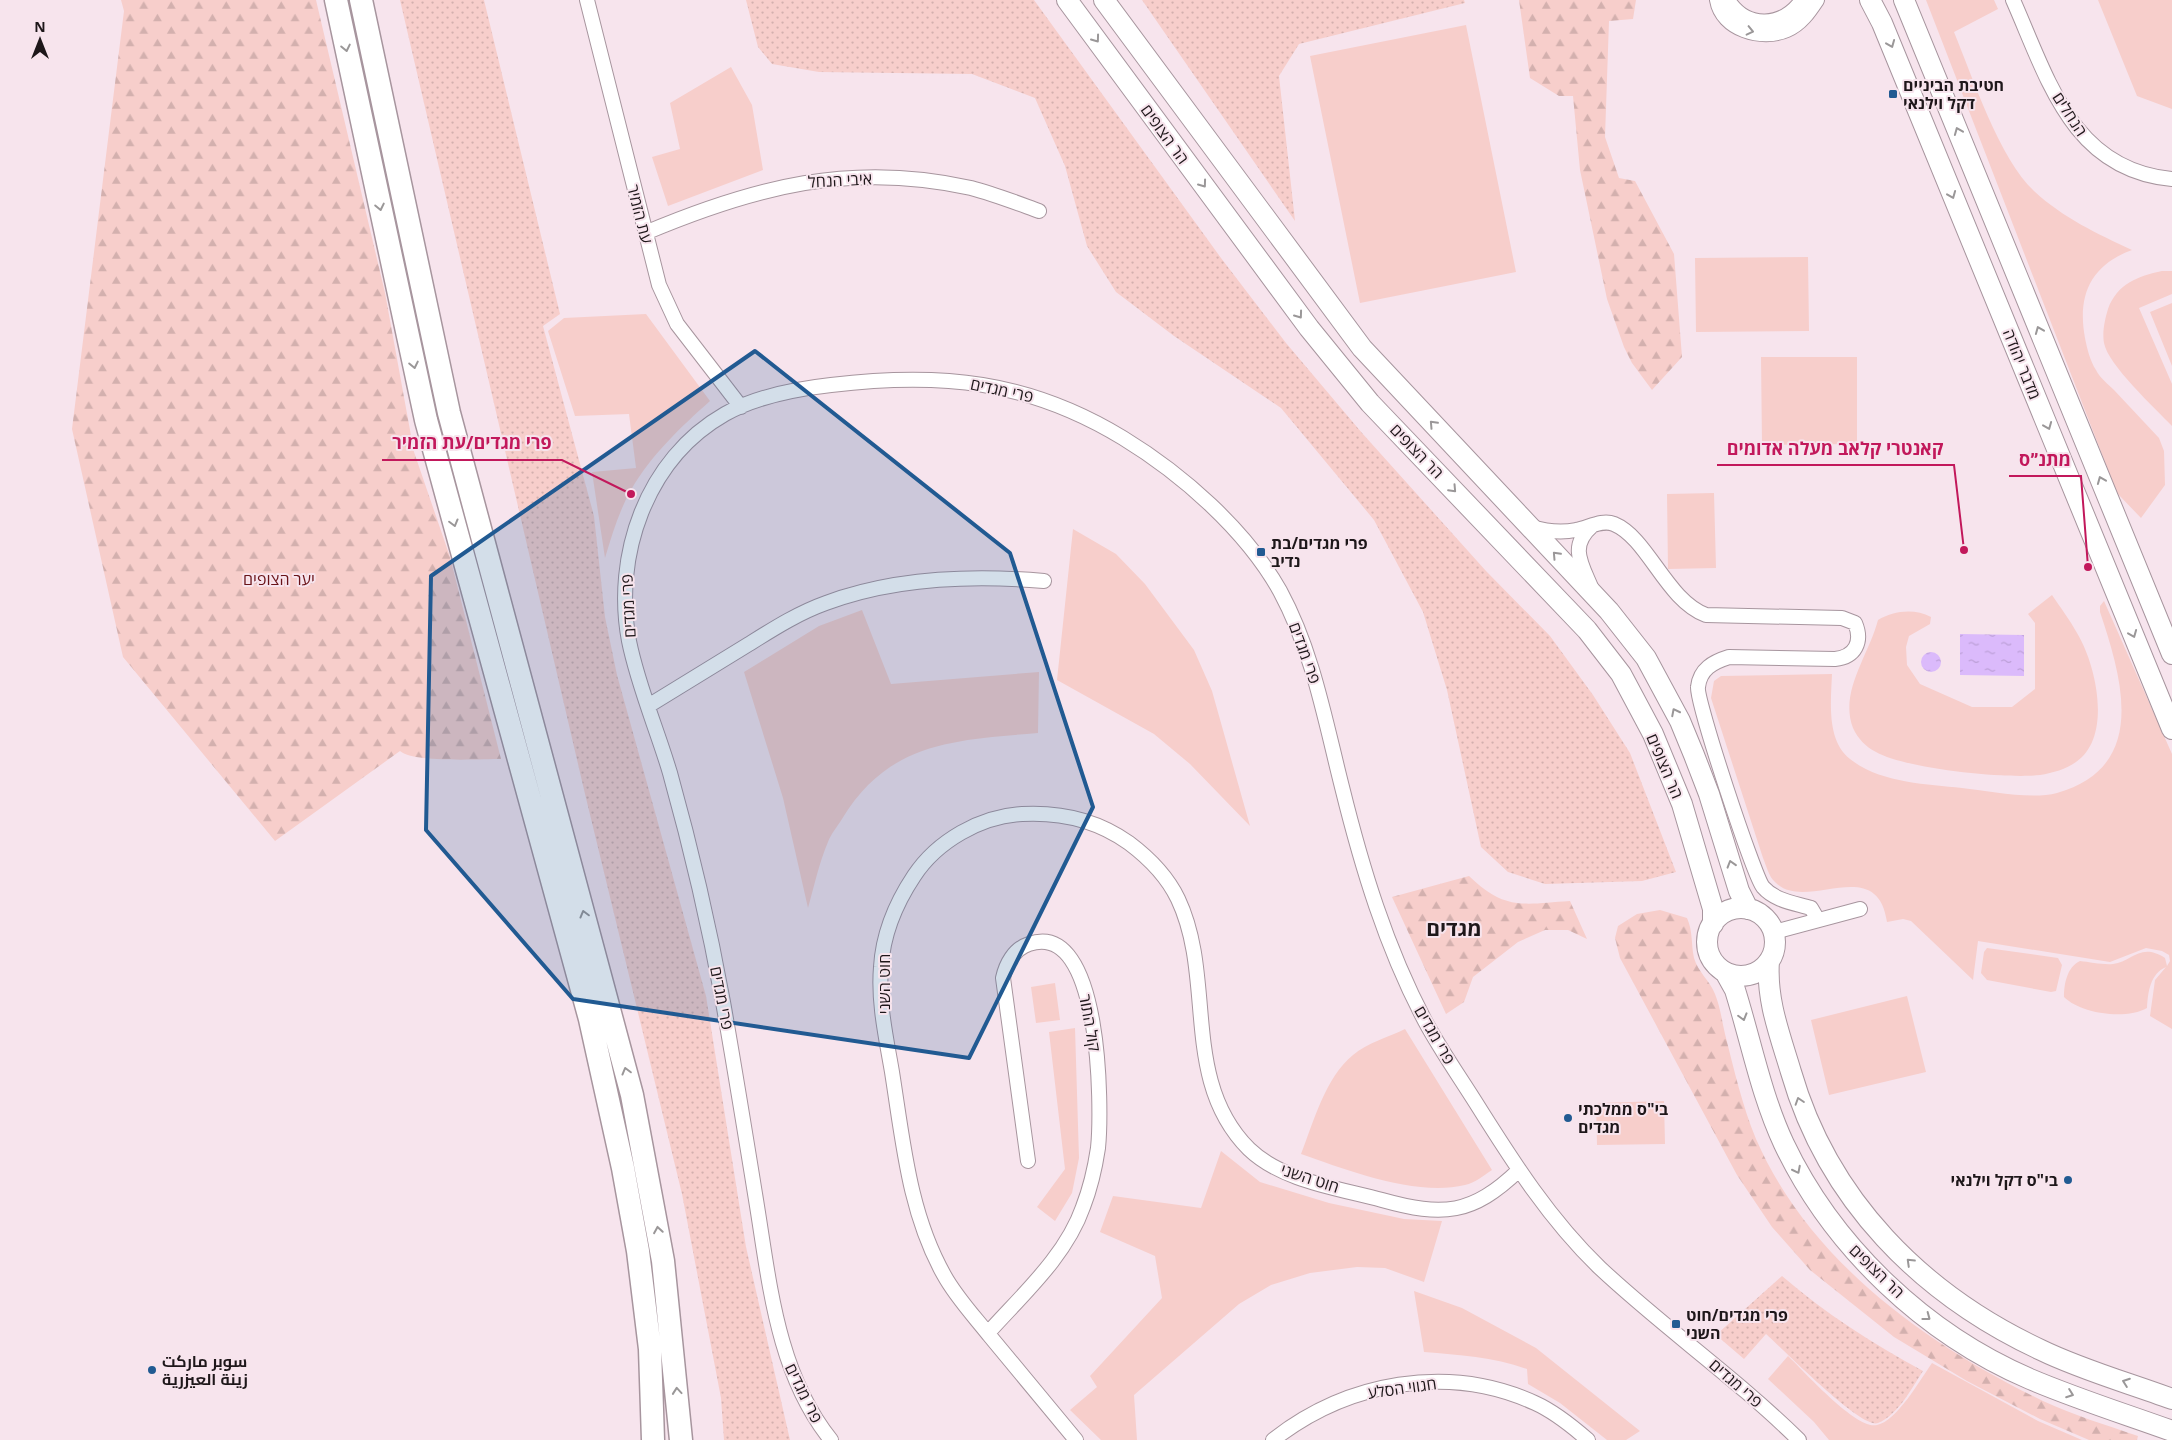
<svg xmlns="http://www.w3.org/2000/svg" width="2172" height="1440" font-family="'Open Sans',Cairo,Heebo,sans-serif">
<style>
.grass{fill:url(#grass-dots)}
.forest{fill:url(#forest-firs)}
.green{fill:#f7cecb}
.water{fill:url(#water-ripples)}
.lines{fill:none;stroke-linecap:round;stroke-linejoin:round}
.street-casing{stroke:#a7959e;stroke-width:16}
.secondary-casing{stroke:#a7959e;stroke-width:22}
.primary-casing{stroke:#a7959e;stroke-width:25}
.street{stroke:#fff;stroke-width:14}
.secondary{stroke:#fff;stroke-width:20}
.primary{stroke:#fff;stroke-width:22}
.oneway{stroke:#9a9798}
.marked{fill:#215a92;fill-opacity:0.2;stroke:#215a92;stroke-width:4;stroke-linejoin:round}
.poi-dot{fill:#215a92;stroke:#f7e4ed;stroke-width:2}
.labels{text-anchor:middle;stroke-width:4;stroke-linejoin:round;paint-order:stroke}
.poi-label{font-size:16px;font-weight:bold;fill:#1e171a;stroke:#f7e4ed;text-anchor:start}
.street-label{font-size:16px;fill:#1e171a;stroke:#f7e4ed}
.park-label{font-size:16px;fill:#691318;stroke:#f7e4ed}
.district-label{font-size:21px;font-weight:bold;fill:#1e171a;stroke:#f7e4ed}
.leader{fill:none;stroke:#c2185b;stroke-width:2}
.callout-dot{fill:#c2185b;stroke:#f7e4ed;stroke-width:2}
.callout-label{font-size:18px;text-anchor:middle;font-weight:bold;fill:#c2185b;stroke:#f7e4ed;stroke-width:4;stroke-linejoin:round;paint-order:stroke}
</style>
<defs>
<pattern id="grass-dots" width="8" height="8" patternUnits="userSpaceOnUse" patternTransform="scale(1.25)"><rect width="8" height="8" fill="#f7cecb"/><path d="M2 2h.1M6 6h.1" fill="none" stroke="#d3b0ae" stroke-width="1.8" stroke-linecap="round"/></pattern>
<pattern id="forest-firs" width="22" height="20" patternUnits="userSpaceOnUse" patternTransform="scale(1.25)"><rect width="22" height="20" fill="#f7cecb"/><path d="M5 1l3.5 6h-7zM16 11l3.5 6h-7z" fill="#d3b0ae"/></pattern>
<pattern id="water-ripples" width="26" height="14" patternUnits="userSpaceOnUse" patternTransform="scale(1.25)"><rect width="26" height="14" fill="#dbbafb"/><path d="M2 4q2-2 4 0t4 0M15 11q2-2 4 0t4 0" fill="none" stroke="#bc9fd7"/></pattern>
</defs>
<rect width="100%" height="100%" fill="#f7e4ed"/>
<!-- grass -->
<path class="grass" d="M 400,0 L 484,0 L 560,314 L 543,326 L 594,516 L 605,617 L 617,675 L 706,996 L 746,1247 L 790,1440 L 724,1440 L 721,1398 L 682,1194 L 585,794 Z
M 746,0 L 1034,0 L 1221,258 L 1286,343 L 1362,433 L 1486,571 L 1550,636 L 1593,695 L 1630,753 L 1676,872 L 1642,881 L 1545,884 L 1508,872 L 1481,847 L 1447,690 L 1423,612 L 1374,520 L 1281,408 L 1174,336 L 1116,292 L 1087,246 L 1065,166 L 1035,98 L 972,74 L 819,72 L 772,64 L 758,47 Z
M 1142,0 L 1464,0 L 1465,3 L 1299,44 L 1279,76 L 1295,221 Z
M 1782,1276 C 1826,1314 1872,1343 1923,1371 C 1911,1389 1899,1414 1878,1423 C 1862,1430 1782,1348 1766,1334 L 1744,1359 L 1716,1335 Z"/>
<!-- forest -->
<path class="forest" d="M 121,0 L 316,0 L 385,293 L 414,452 L 450,557 L 501,759 C 480,759 414,763 400,751 L 275,841 L 123,657 L 72,429 L 124,11 Z
M 1519,0 L 1636,0 L 1633,19 L 1609,21 L 1605,137 L 1619,178 L 1635,181 L 1674,254 L 1682,357 L 1652,390 L 1632,363 L 1624,347 L 1607,299 L 1580,170 L 1573,96 L 1559,96 L 1530,78 Z
M 1469,876 C 1505,911 1523,904 1570,901 L 1587,939 L 1568,930 L 1545,930 L 1518,942 L 1473,977 L 1464,1002 L 1446,1014 L 1392,897 Z
M 1660,910 L 1687,918 C 1693,931 1691,944 1694,958 C 1698,972 1710,981 1715,994 C 1720,1006 1722,1021 1725,1034 C 1734,1069 1742,1105 1756,1139 C 1809,1261 1927,1345 2043,1401 C 2073,1415 2106,1425 2138,1436 L 2137,1440 L 2089,1440 L 2040,1419 L 1967,1381 L 1894,1337 L 1810,1270 L 1772,1227 L 1737,1175 L 1620,958 L 1615,938 L 1618,926 L 1637,914 Z"/>
<!-- green -->
<path class="green" d="M 1926,0 L 1994,0 L 1998,9 L 1954,32 C 1972,76 2000,160 2034,191 C 2063,218 2098,234 2132,250 C 2091,265 2077,295 2085,338 C 2087,348 2090,361 2096,370 C 2100,378 2108,384 2114,390 C 2129,406 2144,422 2159,438 L 2164,451 L 2165,485 L 2141,518 L 2117,493 Z
M 2098,0 L 2172,0 L 2172,109 L 2137,96 Z
M 1466,25 L 1516,272 L 1360,303 L 1310,56 Z
M 731,67 L 752,105 L 763,170 L 668,206 L 652,157 L 680,149 L 670,103 Z
M 1808,257 L 1809,331 L 1696,332 L 1695,258 Z
M 2162,271 L 2172,271 L 2172,294 L 2139,308 L 2172,384 L 2172,426 C 2155,408 2108,365 2104,343 C 2102,332 2105,319 2108,309 C 2117,284 2138,276 2162,271 Z
M 2172,303 L 2172,366 L 2150,312 Z
M 646,314 L 710,401 C 681,427 651,455 631,490 C 619,511 612,535 605,558 L 592,472 L 636,468 L 629,414 L 575,416 L 548,331 L 564,318 Z
M 1761,357 L 1857,357 L 1857,444 L 1762,445 Z
M 1714,493 L 1716,568 L 1668,569 L 1667,494 Z
M 1073,529 L 1116,554 L 1145,584 L 1194,650 L 1212,691 L 1250,826 L 1190,764 L 1154,734 L 1057,680 Z
M 2052,595 C 2060,607 2070,620 2077,633 C 2096,664 2113,737 2076,762 C 2066,769 2053,773 2040,775 C 2006,779 1906,769 1876,752 C 1866,747 1858,739 1853,728 C 1839,692 1869,655 1878,620 C 1893,611 1914,608 1931,617 L 1930,624 L 1909,636 L 1906,647 L 1907,665 L 1920,684 L 1972,707 L 2012,707 L 2035,689 L 2035,623 L 2028,614 Z
M 2104,601 L 2172,754 L 2172,1029 L 2150,1016 L 2155,980 L 2166,967 C 2150,974 2148,992 2147,1008 C 2126,1020 2081,1014 2064,997 C 2064,984 2067,967 2080,961 C 2090,962 2103,965 2113,964 C 2132,962 2140,942 2165,958 L 2167,966 L 2170,961 L 2169,955 L 2162,951 L 2146,948 L 2110,962 L 1978,941 L 1973,980 L 1911,921 L 1903,919 L 1887,922 C 1877,852 1805,914 1775,882 C 1769,877 1766,865 1763,858 L 1711,698 L 1714,681 L 1721,676 L 1832,674 C 1831,701 1826,740 1850,759 C 1880,783 1926,784 1962,788 C 1988,791 2032,800 2057,793 C 2148,767 2123,681 2100,612 L 2100,606 Z
M 862,610 L 891,684 L 1039,672 L 1038,733 C 956,740 889,741 842,819 C 837,827 831,834 828,842 C 819,863 814,887 808,908 L 783,798 L 744,672 L 819,626 Z
M 1987,948 L 2058,958 L 2062,965 L 2056,991 L 2051,992 L 1987,980 L 1981,973 L 1984,952 Z
M 1055,983 L 1060,1020 L 1036,1023 L 1031,987 Z
M 1907,996 L 1926,1072 L 1829,1095 L 1811,1020 Z
M 1075,1028 L 1079,1158 L 1072,1193 L 1055,1221 L 1037,1207 L 1065,1169 L 1049,1032 Z
M 1405,1029 L 1492,1170 C 1484,1175 1475,1183 1465,1185 C 1416,1197 1347,1170 1301,1154 C 1314,1121 1325,1078 1353,1055 C 1367,1043 1389,1037 1405,1029 Z
M 1664,1101 L 1665,1144 L 1597,1145 L 1596,1103 Z
M 1221,1151 L 1260,1182 L 1329,1203 L 1404,1219 L 1442,1221 L 1424,1282 L 1385,1268 L 1357,1267 L 1310,1273 L 1271,1285 L 1239,1304 L 1134,1395 L 1137,1440 L 1101,1440 L 1070,1410 L 1097,1387 L 1090,1376 L 1162,1298 L 1155,1256 L 1100,1232 L 1113,1196 L 1201,1208 Z
M 1414,1291 L 1462,1308 L 1536,1348 L 1640,1431 L 1626,1440 L 1607,1440 L 1560,1403 L 1528,1384 L 1527,1369 C 1494,1357 1459,1355 1424,1352 Z
M 1788,1356 C 1804,1371 1856,1430 1877,1425 C 1897,1421 1920,1380 1932,1363 L 2038,1421 L 2082,1440 L 1829,1440 L 1814,1422 L 1768,1379 Z"/>
<!-- water -->
<path class="water" d="M 1960,634 L 2024,635 L 2024,676 L 1960,675 Z
M1921 662a10 10 0 1 1 20 0a10 10 0 1 1-20 0Z"/>
<g class="lines">
<!-- street casing -->
<g class="street-casing">
<path id="street" d="M 587,0 L 659,285 L 677,324 L 741,407
M 1717,0 C 1722,30 1762,41 1787,30 C 1801,24 1809,12 1817,0
M 1728,0 C 1747,30 1783,27 1802,0
M 2013,0 C 2048,79 2072,170 2172,179
M 645,233 C 754,187 852,161 971,188 C 994,194 1017,203 1039,211
M 1531,527 C 1545,531 1561,533 1576,530 C 1588,528 1602,519 1614,524 C 1648,538 1666,600 1706,615 L 1842,618 L 1855,623 C 1863,642 1855,657 1835,659 L 1729,657 C 1713,662 1700,669 1698,687 C 1696,701 1754,876 1763,887 C 1775,901 1795,903 1811,908 L 1818,920
M 1591,587 C 1581,563 1569,546 1592,526
M 648,706 C 682,685 715,665 749,644 C 773,629 798,613 826,603 C 893,578 973,575 1044,581
M 1774,932 L 1860,909
M 988,1333 C 1022,1295 1066,1256 1083,1207 C 1090,1189 1095,1168 1098,1148 C 1102,1109 1102,918 1029,944 C 1014,949 1006,964 1003,978 L 1028,1161
M 831,1440 C 778,1374 770,1287 757,1206 C 746,1138 735,1070 723,1002 C 709,925 691,848 670,773 C 657,729 638,686 629,641 C 613,556 646,459 725,414 C 757,396 795,389 831,385 C 940,372 1028,380 1123,438 C 1182,474 1246,530 1280,591 C 1313,652 1325,720 1342,787 C 1362,868 1386,947 1425,1021 C 1440,1049 1459,1076 1476,1103 C 1513,1162 1550,1220 1600,1268 C 1664,1328 1736,1378 1799,1440
M 1076,1440 C 1047,1405 1018,1370 989,1335 C 974,1316 956,1297 944,1275 C 909,1213 903,1141 892,1072 C 886,1037 878,1002 881,967 C 883,934 896,903 914,876 C 937,841 981,816 1022,814 C 1060,812 1097,820 1129,843 C 1149,858 1167,876 1178,899 C 1216,979 1180,1080 1249,1149 C 1282,1181 1338,1188 1382,1200 C 1443,1217 1472,1215 1519,1170
M 1273,1440 C 1347,1382 1448,1363 1535,1403 C 1555,1412 1572,1426 1588,1440"/>
</g>
<!-- secondary casing -->
<g class="secondary-casing">
<path id="secondary" d="M 1067,0 L 1309,328 L 1370,403 L 1587,630 L 1621,674 L 1653,734 L 1682,804 L 1713,909 L 1713,924
M 1104,0 L 1362,348 L 1609,611 L 1646,658 L 1680,721 L 1694,755 L 1709,794 L 1739,891 L 1748,909
M 1870,0 L 1882,23 L 2172,729
M 1904,0 L 2172,654
M1707 942a34 34 0 1 1 68 0a34 34 0 1 1-68 0Z
M 1769,961 C 1766,1000 1780,1035 1791,1072 C 1828,1200 1921,1294 2041,1350 C 2082,1370 2129,1383 2172,1399
M 1725,972 L 1735,990 C 1751,1041 1761,1095 1784,1144 C 1833,1247 1925,1334 2030,1379 C 2077,1399 2125,1414 2172,1431"/>
</g>
<!-- primary casing -->
<g class="primary-casing">
<path id="primary" d="M 336,0 L 426,420 L 590,1019 L 623,1168 L 638,1251 L 650,1349 L 653,1440
M 361,0 L 449,413 L 632,1095 L 663,1261 L 681,1440"/>
</g>
<!-- street -->
<use href="#street" class="street"/>
<!-- secondary -->
<use href="#secondary" class="secondary"/>
<!-- primary -->
<use href="#primary" class="primary"/>
</g>
<!-- one-way arrows -->
<defs><path id="oneway-chevron" d="M-2-3.5L2.5 0L-2 3.5" fill="none" stroke-width="1.6" stroke-linecap="round" stroke-linejoin="round" transform="scale(1.25)"/></defs>
<g class="oneway">
<use href="#oneway-chevron" transform="translate(1750 31) rotate(13)"/>
<use href="#oneway-chevron" transform="translate(1096 39) rotate(54)"/>
<use href="#oneway-chevron" transform="translate(1891 44) rotate(68)"/>
<use href="#oneway-chevron" transform="translate(346 48) rotate(78)"/>
<use href="#oneway-chevron" transform="translate(1958 131) rotate(-112)"/>
<use href="#oneway-chevron" transform="translate(1203 184) rotate(54)"/>
<use href="#oneway-chevron" transform="translate(1952 195) rotate(68)"/>
<use href="#oneway-chevron" transform="translate(380 207) rotate(78)"/>
<use href="#oneway-chevron" transform="translate(1299 315) rotate(54)"/>
<use href="#oneway-chevron" transform="translate(2039 330) rotate(-112)"/>
<use href="#oneway-chevron" transform="translate(414 365) rotate(78)"/>
<use href="#oneway-chevron" transform="translate(1433 424) rotate(-133)"/>
<use href="#oneway-chevron" transform="translate(2048 426) rotate(68)"/>
<use href="#oneway-chevron" transform="translate(2101 480) rotate(-112)"/>
<use href="#oneway-chevron" transform="translate(1453 489) rotate(47)"/>
<use href="#oneway-chevron" transform="translate(454 523) rotate(75)"/>
<use href="#oneway-chevron" transform="translate(1556 555) rotate(-133)"/>
<use href="#oneway-chevron" transform="translate(2133 634) rotate(68)"/>
<use href="#oneway-chevron" transform="translate(1675 712) rotate(-117)"/>
<use href="#oneway-chevron" transform="translate(1731 864) rotate(-107)"/>
<use href="#oneway-chevron" transform="translate(584 914) rotate(-105)"/>
<use href="#oneway-chevron" transform="translate(1743 1017) rotate(74)"/>
<use href="#oneway-chevron" transform="translate(626 1071) rotate(-105)"/>
<use href="#oneway-chevron" transform="translate(1799 1101) rotate(-108)"/>
<use href="#oneway-chevron" transform="translate(1797 1170) rotate(63)"/>
<use href="#oneway-chevron" transform="translate(658 1230) rotate(-99)"/>
<use href="#oneway-chevron" transform="translate(1910 1262) rotate(-136)"/>
<use href="#oneway-chevron" transform="translate(1927 1317) rotate(37)"/>
<use href="#oneway-chevron" transform="translate(2126 1382) rotate(-160)"/>
<use href="#oneway-chevron" transform="translate(677 1391) rotate(-95)"/>
<use href="#oneway-chevron" transform="translate(2070 1394) rotate(20)"/>
</g>
<!-- marked area -->
<path class="marked" d="M 755,351 L 1010,553 L 1093,807 L 969,1058 L 573,999 L 426,830 L 431,576 Z"/>
<!-- markers -->
<g class="poi-dot">
<rect x="1888" y="89" width="10" height="10" rx="2.5"/>
<rect x="1256" y="547" width="10" height="10" rx="2.5"/>
<circle cx="1568" cy="1118" r="5"/>
<circle cx="2068" cy="1180" r="5"/>
<rect x="1671" y="1319" width="10" height="10" rx="2.5"/>
<circle cx="152" cy="1370" r="5"/>
</g>
<g class="labels">
<!-- poi labels -->
<g class="poi-label">
<text x="1903" y="91">חטיבת הביניים<tspan x="1903" dy="18">דקל וילנאי</tspan></text>
<text x="1271" y="549">פרי מגדים/בת<tspan x="1271" dy="18">נדיב</tspan></text>
<text x="1578" y="1115">בי"ס ממלכתי<tspan x="1578" dy="18">מגדים</tspan></text>
<text x="2058" y="1186" text-anchor="end">בי"ס דקל וילנאי</text>
<text x="1686" y="1321">פרי מגדים/חוט<tspan x="1686" dy="18">השני</tspan></text>
<text x="162" y="1367">سوبر ماركت<tspan x="162" dy="18">زينة العيزرية</tspan></text>
</g>
<!-- street labels -->
<g class="street-label">
<text transform="translate(2070 114) rotate(57)" y="6">הנחלים</text>
<text transform="translate(1165 134) rotate(54)" y="6">הר הצופים</text>
<text transform="translate(840 180) rotate(-3)" y="6">איבי הנחל</text>
<text transform="translate(640 214) rotate(76)" y="6">עת הזמיר</text>
<text transform="translate(2022 364) rotate(68)" y="6">מדבר יהודה</text>
<text transform="translate(1002 390) rotate(12)" y="6">פרי מגדים</text>
<text transform="translate(1417 451) rotate(46)" y="6">הר הצופים</text>
<text transform="translate(628 606) rotate(-93)" y="6">פרי מגדים</text>
<text transform="translate(1305 653) rotate(70)" y="6">פרי מגדים</text>
<text transform="translate(1665 766) rotate(67)" y="6">הר הצופים</text>
<text transform="translate(884 984) rotate(-90)" y="6">חוט השני</text>
<text transform="translate(722 998) rotate(79)" y="6">פרי מגדים</text>
<text transform="translate(1090 1023) rotate(80)" y="6">קול התור</text>
<text transform="translate(1435 1035) rotate(60)" y="6">פרי מגדים</text>
<text transform="translate(1310 1178) rotate(18)" y="6">חוט השני</text>
<text transform="translate(1877 1271) rotate(44)" y="6">הר הצופים</text>
<text transform="translate(1736 1383) rotate(41)" y="6">פרי מגדים</text>
<text transform="translate(1402 1388) rotate(-8)" y="6">חגווי הסלע</text>
<text transform="translate(804 1393) rotate(64)" y="6">פרי מגדים</text>
</g>
<!-- park labels -->
<g class="park-label">
<text x="279" y="585">יער הצופים</text>
</g>
<!-- district labels -->
<g class="district-label">
<text x="1454" y="936">מגדים</text>
</g>
</g>
<!-- callouts -->
<path class="leader" d="M631 494L562 460H382M1964 550L1954 465H1717M2088 567L2081 476H2009"/>
<g class="callout-dot">
<circle cx="631" cy="494" r="5"/>
<circle cx="1964" cy="550" r="5"/>
<circle cx="2088" cy="567" r="5"/>
</g>
<g class="callout-label">
<text x="472" y="449">פרי מגדים/עת הזמיר</text>
<text x="1835" y="455">קאנטרי קלאב מעלה אדומים</text>
<text x="2045" y="466">מתנ״ס</text>
</g>
<!-- north arrow -->
<g transform="translate(40 40)" stroke="#f7e4ed" stroke-width="4" paint-order="stroke">
<path d="M0-4L9 19L0 12L-9 19Z" fill="#1e171a"/>
<text y="-8" font-size="14" font-weight="bold" text-anchor="middle" fill="#1e171a">N</text>
</g>
</svg>
